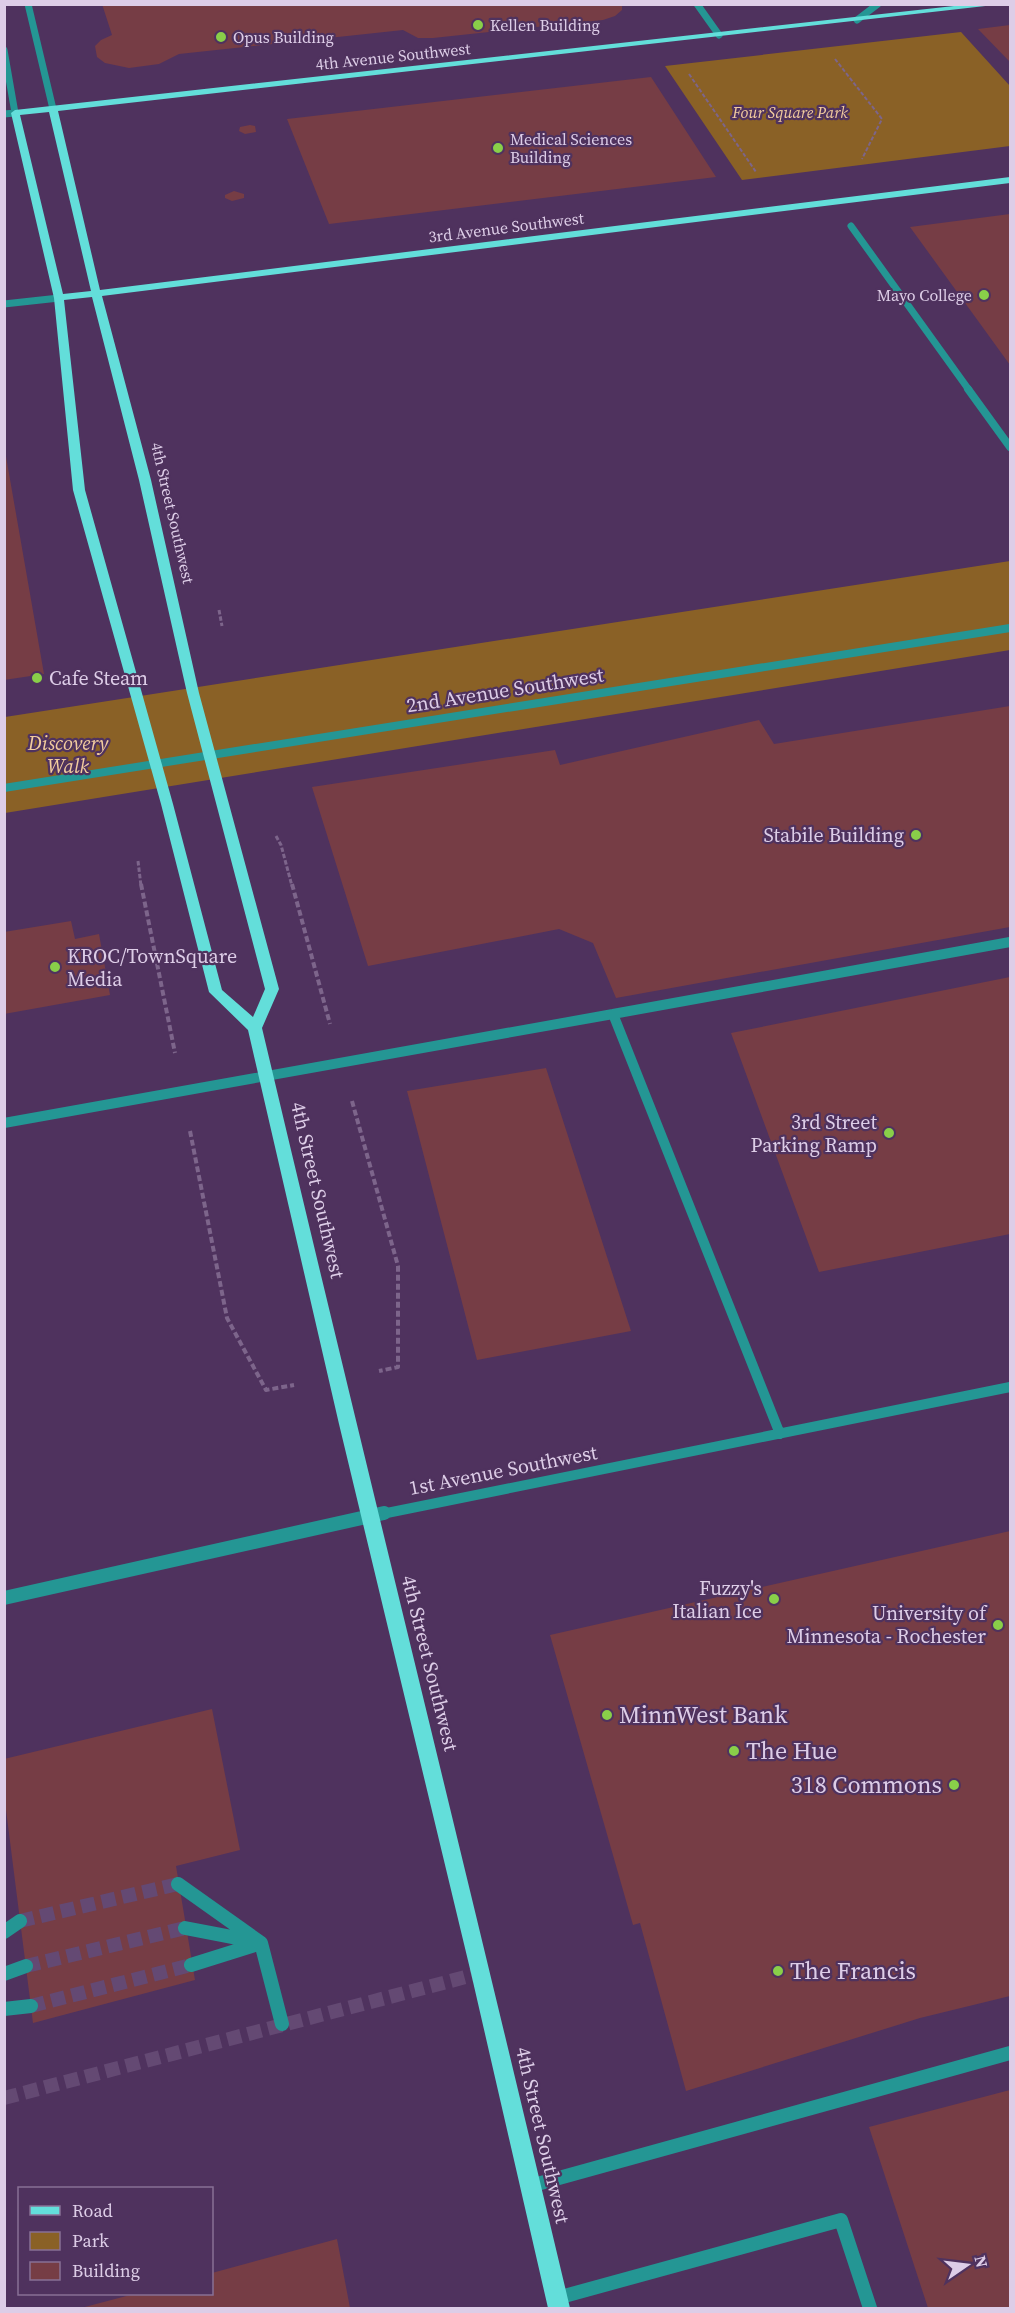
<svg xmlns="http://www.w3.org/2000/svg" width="1015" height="2313" font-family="'Source Serif 4',serif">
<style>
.green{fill:#8a6126}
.building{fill:#763d45}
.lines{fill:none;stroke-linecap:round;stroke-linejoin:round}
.minor-tunnel{stroke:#644973;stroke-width:14;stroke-dasharray:14 7;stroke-linecap:butt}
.path-far2{stroke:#7d658b;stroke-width:2;stroke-dasharray:4 2;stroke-linecap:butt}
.path-far1{stroke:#7d658b;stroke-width:3;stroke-dasharray:4.5 2;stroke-linecap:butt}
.path{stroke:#7d658b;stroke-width:4;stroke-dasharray:6 3;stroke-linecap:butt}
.minor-far3{stroke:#249694;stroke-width:7}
.minor-far2{stroke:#249694;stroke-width:8}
.minor-far1{stroke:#249694;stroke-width:10}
.minor{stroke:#249694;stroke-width:14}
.major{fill:#63deda;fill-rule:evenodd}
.poi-dot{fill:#89cf49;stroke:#4f325e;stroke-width:2}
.labels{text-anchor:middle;stroke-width:4.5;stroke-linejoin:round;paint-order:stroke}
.far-poi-label{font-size:16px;fill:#ddcde7;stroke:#4f325e;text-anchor:start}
.far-street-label{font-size:16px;fill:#ddcde7;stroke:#4f325e}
.far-park-label{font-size:16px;font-style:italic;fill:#f2cc9e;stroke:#4f325e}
.poi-label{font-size:20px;fill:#ddcde7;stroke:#4f325e;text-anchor:end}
.street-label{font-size:20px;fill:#ddcde7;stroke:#4f325e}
.park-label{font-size:20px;font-style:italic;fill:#f2cc9e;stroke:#4f325e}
.near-poi-label{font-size:24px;fill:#ddcde7;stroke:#4f325e;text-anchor:start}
</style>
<rect width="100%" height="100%" fill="#4f325e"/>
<!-- green -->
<path class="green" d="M 961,32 L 1010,86 L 1010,146 L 742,180 L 665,66 Z
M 1010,561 L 1010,650 L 5,813 L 5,717 Z"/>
<!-- building -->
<path class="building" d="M 102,4 L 622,4 L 622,10 L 615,16 L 603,20 L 433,38 L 418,38 L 403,30 L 179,54 L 159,64 L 129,68 L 105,63 L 97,57 L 95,46 L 101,40 L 112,35 Z
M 1010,25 L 1010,62 L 978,29 Z
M 651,77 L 716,177 L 329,224 L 287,119 Z
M 250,125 L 255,126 L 256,132 L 245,134 L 239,131 L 240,127 Z
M 234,191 L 244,194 L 244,198 L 232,201 L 225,198 L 225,195 Z
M 1010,214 L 1010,365 L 910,227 Z
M 4,445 L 44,674 L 4,680 Z
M 1010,706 L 1010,927 L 616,998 L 593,943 L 559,929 L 368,966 L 312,787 L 555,750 L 560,765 L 759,720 L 774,744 Z
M 71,921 L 75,939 L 99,934 L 110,995 L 4,1014 L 4,932 Z
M 1010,977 L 1010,1234 L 819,1272 L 731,1033 Z
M 546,1068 L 631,1331 L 477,1360 L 407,1091 Z
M 1010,1531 L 1010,1996 L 920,2018 L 686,2091 L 640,1923 L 633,1925 L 550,1635 Z
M 212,1709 L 240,1850 L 176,1866 L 195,1980 L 33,2023 L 4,1794 L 4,1759 Z
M 1010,2090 L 1010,2308 L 928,2308 L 869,2127 Z
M 337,2239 L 350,2308 L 81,2308 L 134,2294 L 212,2294 L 212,2273 Z"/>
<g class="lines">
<!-- minor-tunnel -->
<path class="minor-tunnel" d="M 20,1921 L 178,1884
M 26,1966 L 185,1928
M 31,2006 L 191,1965
M 4,2098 L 481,1973"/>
<!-- path-far2 -->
<path class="path-far2" d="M 835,59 L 882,119 L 862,159
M 689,74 L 756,172"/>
<!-- path-far1 -->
<path class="path-far1" d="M 219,610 L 222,626
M 276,836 L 281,845 L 292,886
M 138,861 L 141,886"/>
<!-- path -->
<path class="path" d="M 141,884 L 175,1053
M 292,884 L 330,1024
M 352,1101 L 398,1266 L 398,1367 L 379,1371
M 190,1131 L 227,1318 L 266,1390 L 294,1385"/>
<!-- minor-far3 -->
<path class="minor-far3" d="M 28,4 L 53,109
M 697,4 L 719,35
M 857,20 L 878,4
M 4,50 L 15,113 L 4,114
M 851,226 L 969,390
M 4,304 L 59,298"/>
<!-- minor-far2 -->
<path class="minor-far2" d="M 968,389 L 1010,447
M 4,788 L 1010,628"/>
<!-- minor-far1 -->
<path class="minor-far1" d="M 613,1014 L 1010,942
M 4,1123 L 613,1014 L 780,1434
M 377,1515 L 1010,1387"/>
<!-- minor -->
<path class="minor" d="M 4,1598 L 384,1513
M 178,1884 L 261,1943 L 282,2024
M 185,1928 L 258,1942
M 4,1932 L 20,1921
M 191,1965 L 258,1944
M 4,1974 L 26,1966
M 4,2009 L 31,2006
M 530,2186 L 1010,2053
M 557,2298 L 841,2220 L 870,2308"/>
<!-- major -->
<path class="major" d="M 972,4 L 1003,4 L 58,111 L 100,290 L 1010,177 L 1010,183 L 102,296 L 151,480 L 199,693 L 279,989 L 262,1028 C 363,1455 469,1881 570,2308 L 548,2308 L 471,1973 L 339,1424 L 248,1030 L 209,992 L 161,804 L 73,490 L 54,298 L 11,113 L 15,110 ZM 49,112 L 91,291 L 63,294 L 20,115 ZM 92,297 L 139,480 L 187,693 L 265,989 L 253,1017 L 222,990 L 173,804 L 85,490 L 64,300 Z"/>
</g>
<!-- markers -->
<g class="poi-dot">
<circle cx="478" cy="25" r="6"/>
<circle cx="221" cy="37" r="6"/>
<circle cx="498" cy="148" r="6"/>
<circle cx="984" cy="295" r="6"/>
<circle cx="37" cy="678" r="6"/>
<circle cx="916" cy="835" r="6"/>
<circle cx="55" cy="967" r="6"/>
<circle cx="889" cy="1133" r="6"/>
<circle cx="774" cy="1599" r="6"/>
<circle cx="998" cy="1625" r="6"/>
<circle cx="607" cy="1715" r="6"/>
<circle cx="734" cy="1751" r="6"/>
<circle cx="954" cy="1785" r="6"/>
<circle cx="778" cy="1971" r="6"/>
</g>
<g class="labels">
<!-- far-poi labels -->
<g class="far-poi-label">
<text x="490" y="31">Kellen Building</text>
<text x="233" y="43">Opus Building</text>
<text x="510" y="145">Medical Sciences<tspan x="510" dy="18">Building</tspan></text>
<text x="972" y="301" text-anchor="end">Mayo College</text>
</g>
<!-- far-street labels -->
<g class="far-street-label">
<text transform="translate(393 56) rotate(-6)" y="6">4th Avenue Southwest</text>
<text transform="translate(506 227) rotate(-7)" y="6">3rd Avenue Southwest</text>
<text transform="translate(173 513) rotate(77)" y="6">4th Street Southwest</text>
</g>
<!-- far-park labels -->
<g class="far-park-label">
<text x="790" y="118">Four Square Park</text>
</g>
<!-- poi labels -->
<g class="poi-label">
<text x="49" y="685" text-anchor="start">Cafe Steam</text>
<text x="904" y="842">Stabile Building</text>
<text x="67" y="963" text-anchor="start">KROC/TownSquare<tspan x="67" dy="23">Media</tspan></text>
<text x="877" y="1129">3rd Street<tspan x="877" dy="23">Parking Ramp</tspan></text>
<text x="762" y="1595">Fuzzy's<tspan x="762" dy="23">Italian Ice</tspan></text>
<text x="986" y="1620">University of<tspan x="986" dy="23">Minnesota - Rochester</tspan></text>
</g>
<!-- street labels -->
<g class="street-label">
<text transform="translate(505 690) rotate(-9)" y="7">2nd Avenue Southwest</text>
<text transform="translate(318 1190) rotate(77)" y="7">4th Street Southwest</text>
<text transform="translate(503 1470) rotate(-11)" y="7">1st Avenue Southwest</text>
<text transform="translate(430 1663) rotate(76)" y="7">4th Street Southwest</text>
<text transform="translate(543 2135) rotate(77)" y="7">4th Street Southwest</text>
</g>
<!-- park labels -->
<g class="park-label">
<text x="68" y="750">Discovery<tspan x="68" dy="23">Walk</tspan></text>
</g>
<!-- near-poi labels -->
<g class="near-poi-label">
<text x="619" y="1723">MinnWest Bank</text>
<text x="746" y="1759">The Hue</text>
<text x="942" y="1793" text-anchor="end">318 Commons</text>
<text x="790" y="1979">The Francis</text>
</g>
</g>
<!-- border -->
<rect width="1015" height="2313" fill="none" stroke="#ddcde7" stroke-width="12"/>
<!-- legend -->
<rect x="18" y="2187" width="195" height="108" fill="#4f325e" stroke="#887095" stroke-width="1.5"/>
<rect x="30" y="2206" width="30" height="9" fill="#63deda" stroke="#887095" stroke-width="1.5"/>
<text x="72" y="2217" font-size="18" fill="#ddcde7">Road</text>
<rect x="30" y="2232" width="30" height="18" fill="#8a6126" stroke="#887095" stroke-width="1.5"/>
<text x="72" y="2247" font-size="18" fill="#ddcde7">Park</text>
<rect x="30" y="2262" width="30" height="18" fill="#763d45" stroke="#887095" stroke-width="1.5"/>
<text x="72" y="2277" font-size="18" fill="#ddcde7">Building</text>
<!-- north arrow -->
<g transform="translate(967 2265) rotate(76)" stroke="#4f325e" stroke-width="4.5" paint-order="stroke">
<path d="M0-4.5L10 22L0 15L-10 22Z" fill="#ddcde7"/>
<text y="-9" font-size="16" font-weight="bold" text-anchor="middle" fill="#ddcde7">N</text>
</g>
</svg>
